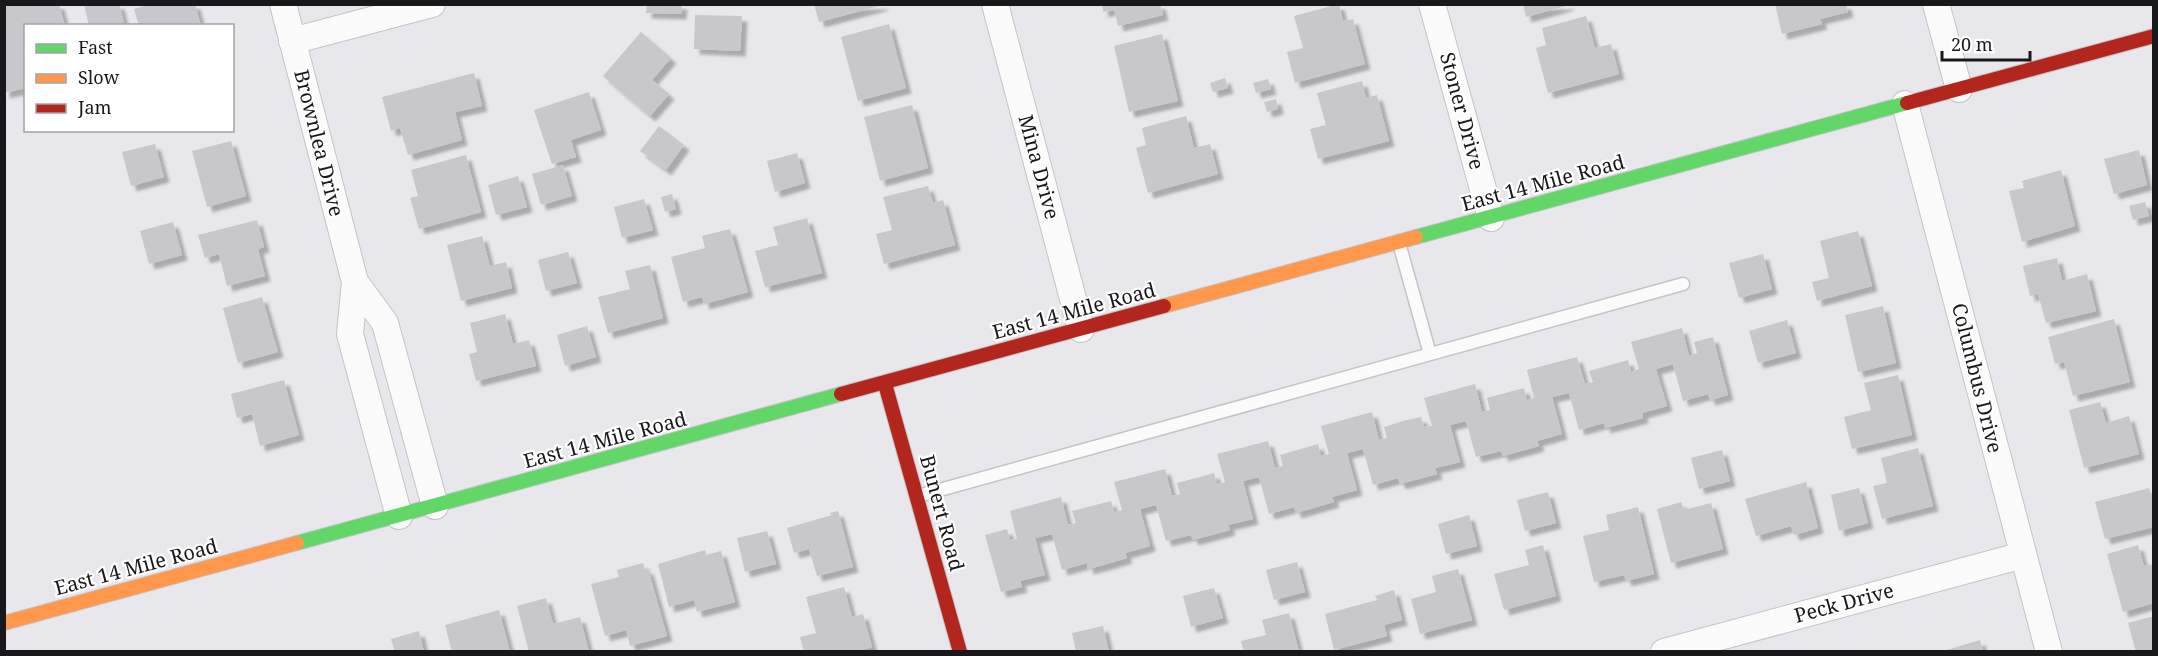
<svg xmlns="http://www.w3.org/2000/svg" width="2158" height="656" font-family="'Noto Serif',serif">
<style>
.building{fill:#c8c7cb;filter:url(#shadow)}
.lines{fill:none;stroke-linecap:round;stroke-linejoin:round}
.lane-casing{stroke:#c4c4c6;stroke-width:15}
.street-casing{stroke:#c4c4c6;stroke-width:28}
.fast-casing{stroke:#c4c4c6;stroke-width:16}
.slow-casing{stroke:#c4c4c6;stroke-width:16}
.jam-casing{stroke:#c4c4c6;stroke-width:16}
.lane{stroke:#fcfbfc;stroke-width:12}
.street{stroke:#fcfbfc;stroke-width:26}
.fast{stroke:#63d668;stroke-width:14}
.slow{stroke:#ff974d;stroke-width:14}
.jam{stroke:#b3261e;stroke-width:14}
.labels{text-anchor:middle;stroke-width:4.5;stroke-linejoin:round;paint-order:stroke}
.street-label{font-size:20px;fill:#18181a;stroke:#fff}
</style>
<defs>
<filter id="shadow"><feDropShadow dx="5.5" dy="5.5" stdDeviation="1.5" flood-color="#0004"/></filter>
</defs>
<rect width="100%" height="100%" fill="#e8e7eb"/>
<!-- building -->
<path class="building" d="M 4,4 L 59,4 L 65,26 L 26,26 L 26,88 L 4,93 Z
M 84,4 L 119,4 L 124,23 L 115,26 L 89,26 Z
M 150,4 L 195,4 L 201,26 L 139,26 L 134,9 Z
M 647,4 L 682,4 L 681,14 L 646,13 Z
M 814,4 L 883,4 L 883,5 L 819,22 Z
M 1102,4 L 1160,4 L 1163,15 L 1118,26 L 1114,9 L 1103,12 Z
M 1339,4 L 1343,21 L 1353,19 L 1365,64 L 1295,83 L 1287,52 L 1303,48 L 1294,16 Z
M 1523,4 L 1569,4 L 1569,5 L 1526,17 Z
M 1775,4 L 1846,4 L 1848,12 L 1820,19 L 1822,24 L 1782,34 Z
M 695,15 L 742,16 L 740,51 L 694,49 Z
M 1586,16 L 1595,48 L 1611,44 L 1619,74 L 1548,93 L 1536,48 L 1546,45 L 1542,28 Z
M 889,24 L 906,88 L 858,101 L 841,37 Z
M 641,32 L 671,58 L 652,80 L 669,94 L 650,116 L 603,76 Z
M 1162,34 L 1178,101 L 1129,112 L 1114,46 Z
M 474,73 L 482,106 L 455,112 L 462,140 L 408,155 L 400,128 L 391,131 L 382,97 Z
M 1225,78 L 1228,88 L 1213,92 L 1210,83 Z
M 1268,79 L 1271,89 L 1256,93 L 1253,83 Z
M 1362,81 L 1366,98 L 1377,95 L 1389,141 L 1318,159 L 1310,129 L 1326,125 L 1317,93 Z
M 589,92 L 601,130 L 571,140 L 576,157 L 552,164 L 534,110 Z
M 1276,99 L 1278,109 L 1267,112 L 1264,102 Z
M 912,105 L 928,168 L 880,181 L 864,117 Z
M 1186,116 L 1194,148 L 1210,144 L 1218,174 L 1148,193 L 1136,148 L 1146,145 L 1142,128 Z
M 659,126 L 684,145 L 666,170 L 640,151 Z
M 231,141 L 246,196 L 207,207 L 192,151 Z
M 155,144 L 164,177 L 131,186 L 122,152 Z
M 2139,150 L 2147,185 L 2114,194 L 2104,159 Z
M 797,153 L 805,183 L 775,192 L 767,161 Z
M 466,155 L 481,212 L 419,229 L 410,198 L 418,196 L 411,170 Z
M 563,165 L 572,196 L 541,205 L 532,174 Z
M 2061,170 L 2075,226 L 2022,242 L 2009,191 L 2024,188 L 2022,181 Z
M 518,176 L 527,207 L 496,215 L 488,185 Z
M 928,186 L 933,203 L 943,200 L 955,245 L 884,264 L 876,234 L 892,230 L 883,197 Z
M 672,194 L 676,209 L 665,212 L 661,197 Z
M 644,199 L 653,230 L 622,238 L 614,207 Z
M 2145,202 L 2149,216 L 2133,220 L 2129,206 Z
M 807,218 L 822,273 L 765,287 L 755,251 L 778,245 L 773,227 Z
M 257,220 L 264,247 L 258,249 L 265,276 L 227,286 L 219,254 L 205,258 L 198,235 Z
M 173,222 L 182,255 L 149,264 L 140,231 Z
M 730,229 L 748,292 L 704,304 L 702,297 L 683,302 L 671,257 L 705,248 L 702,236 Z
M 1858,231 L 1872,286 L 1817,301 L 1812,282 L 1829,278 L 1820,241 Z
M 482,236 L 490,266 L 506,262 L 512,288 L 461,301 L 447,245 Z
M 568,252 L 577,283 L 546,291 L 538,260 Z
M 1763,254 L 1772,289 L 1739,298 L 1729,263 Z
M 2057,258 L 2062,281 L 2087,274 L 2096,311 L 2046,323 L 2038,294 L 2030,296 L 2023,266 Z
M 650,265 L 663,318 L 608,333 L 598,297 L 630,289 L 625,271 Z
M 262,297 L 278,352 L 238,363 L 223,308 Z
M 1883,306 L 1896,363 L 1858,372 L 1845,315 Z
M 505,314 L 513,344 L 529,340 L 536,366 L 476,381 L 469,354 L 477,352 L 470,323 Z
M 2114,319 L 2130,382 L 2073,396 L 2064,362 L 2055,364 L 2048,337 Z
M 1787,320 L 1796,353 L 1758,363 L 1749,331 Z
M 587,326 L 596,357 L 565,366 L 557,335 Z
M 1682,328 L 1689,356 L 1697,353 L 1694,342 L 1713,337 L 1728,395 L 1710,400 L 1708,394 L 1683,401 L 1673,364 L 1656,369 L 1667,406 L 1642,413 L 1643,418 L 1605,428 L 1604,423 L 1579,430 L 1569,393 L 1552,397 L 1562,434 L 1537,441 L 1539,446 L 1503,456 L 1501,451 L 1476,457 L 1466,421 L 1450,425 L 1460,462 L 1435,468 L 1437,474 L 1400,484 L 1398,478 L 1373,485 L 1363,449 L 1347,453 L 1357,490 L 1332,497 L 1334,502 L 1296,513 L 1294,507 L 1269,514 L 1259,477 L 1243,481 L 1253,519 L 1228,525 L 1230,530 L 1193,540 L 1191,535 L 1166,541 L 1156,505 L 1140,509 L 1150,546 L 1125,553 L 1127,558 L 1107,564 L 1088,569 L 1087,563 L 1062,570 L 1052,534 L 1035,538 L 1045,575 L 1020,581 L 1022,587 L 1001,592 L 985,535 L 1007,529 L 1010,540 L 1017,539 L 1010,511 L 1061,497 L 1068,525 L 1076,523 L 1072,511 L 1111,501 L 1114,512 L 1122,510 L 1114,482 L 1165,469 L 1172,496 L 1180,494 L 1177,483 L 1196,478 L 1214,473 L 1217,484 L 1225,482 L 1217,454 L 1268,441 L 1275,468 L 1283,466 L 1280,455 L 1318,444 L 1321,456 L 1329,454 L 1321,426 L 1372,412 L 1379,440 L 1387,438 L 1384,427 L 1403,421 L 1421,417 L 1424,427 L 1432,426 L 1424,398 L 1475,384 L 1482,412 L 1490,410 L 1487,398 L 1524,388 L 1527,400 L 1534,398 L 1527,370 L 1577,357 L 1585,384 L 1593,382 L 1589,371 L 1628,360 L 1631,372 L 1639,369 L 1631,342 Z
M 1898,375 L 1912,435 L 1852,449 L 1844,417 L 1871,410 L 1864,383 Z
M 284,380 L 299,435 L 260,446 L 252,414 L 237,418 L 231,394 Z
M 2100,402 L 2106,423 L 2129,416 L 2139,454 L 2084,468 L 2069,410 Z
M 1918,448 L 1933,506 L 1882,519 L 1873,486 L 1887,483 L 1881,458 Z
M 1722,450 L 1730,481 L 1699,489 L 1691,458 Z
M 1806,482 L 1818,528 L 1794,535 L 1791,526 L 1756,536 L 1745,499 Z
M 1859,488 L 1868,523 L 1839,531 L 1831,495 Z
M 2149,488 L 2154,505 L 2154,527 L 2105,539 L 2095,502 Z
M 1548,492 L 1556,523 L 1525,531 L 1517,500 Z
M 1681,502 L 1684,510 L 1711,503 L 1723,549 L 1671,563 L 1657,509 Z
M 1638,507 L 1654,574 L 1626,581 L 1624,575 L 1594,582 L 1583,536 L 1609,530 L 1606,515 Z
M 838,511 L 853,567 L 817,576 L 809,549 L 794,553 L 787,528 L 832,515 L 830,513 Z
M 1469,515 L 1477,546 L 1446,554 L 1438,524 Z
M 767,531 L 776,564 L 745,572 L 737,538 Z
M 1543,545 L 1556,596 L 1504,610 L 1494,574 L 1529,565 L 1525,550 Z
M 2138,545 L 2144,566 L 2154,564 L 2154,603 L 2123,612 L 2107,554 Z
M 705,550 L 706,555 L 721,551 L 735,602 L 697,612 L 694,600 L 669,607 L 658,564 Z
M 1297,562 L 1305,592 L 1274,600 L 1266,570 Z
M 643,563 L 645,570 L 648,569 L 667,636 L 630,646 L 626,630 L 605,636 L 591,584 L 619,577 L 617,570 Z
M 1458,569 L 1472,620 L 1420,634 L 1411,599 L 1436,592 L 1432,576 Z
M 844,587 L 852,617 L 863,614 L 872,647 L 855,652 L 804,652 L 800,637 L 816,633 L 806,597 Z
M 1214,588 L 1223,618 L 1191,627 L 1183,596 Z
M 1394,590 L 1402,620 L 1384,625 L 1387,636 L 1334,650 L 1325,614 L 1377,600 L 1375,596 Z
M 546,598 L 553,624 L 580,617 L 589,652 L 529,652 L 517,606 Z
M 499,610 L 510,652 L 452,652 L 445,625 Z
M 1289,613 L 1299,652 L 1244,652 L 1241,641 L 1266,635 L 1262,620 Z
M 2154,616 L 2154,652 L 2136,652 L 2128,623 Z
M 1103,626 L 1109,652 L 1076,652 L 1072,633 Z
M 419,631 L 424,652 L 395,652 L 391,639 Z
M 1980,640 L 1983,652 L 1943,652 L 1943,651 Z"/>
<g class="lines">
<!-- lane casing -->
<g class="lane-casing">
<path id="lane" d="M 1399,243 L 1430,354
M 918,496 L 1683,284"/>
</g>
<!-- street casing -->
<g class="street-casing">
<path id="street" d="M 283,4 L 355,282 L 350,334 L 399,516
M 995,4 L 1081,329
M 1432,4 L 1491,218
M 1936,4 L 1959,89
M 292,41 L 432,4
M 1905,104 L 2049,652
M 355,282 L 385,323 L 435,506
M 1664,652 L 2023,555"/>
</g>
<!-- fast casing -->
<g class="fast-casing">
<path id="fast" d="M 1416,237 L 1907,103
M 297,543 L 841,394"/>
</g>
<!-- slow casing -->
<g class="slow-casing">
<path id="slow" d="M 1164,306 L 1416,237
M 4,623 L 297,543"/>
</g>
<!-- jam casing -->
<g class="jam-casing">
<path id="jam" d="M 1907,103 L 2154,36
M 885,384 L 960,652
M 841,394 L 1164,306"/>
</g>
<!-- lane -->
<use href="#lane" class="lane"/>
<!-- street -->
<use href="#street" class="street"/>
<!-- fast -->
<use href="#fast" class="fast"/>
<!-- slow -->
<use href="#slow" class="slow"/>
<!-- jam -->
<use href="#jam" class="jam"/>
</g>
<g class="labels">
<!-- street labels -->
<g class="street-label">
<text transform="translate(1462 111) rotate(75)" y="7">Stoner Drive</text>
<text transform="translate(319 143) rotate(76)" y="7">Brownlea Drive</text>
<text transform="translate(1039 167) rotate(75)" y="7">Mina Drive</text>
<text transform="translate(1543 183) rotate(-15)" y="7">East 14 Mile Road</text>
<text transform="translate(1074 311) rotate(-15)" y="7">East 14 Mile Road</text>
<text transform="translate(1977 378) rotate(76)" y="7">Columbus Drive</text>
<text transform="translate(605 440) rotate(-15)" y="7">East 14 Mile Road</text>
<text transform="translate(942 513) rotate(75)" y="7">Bunert Road</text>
<text transform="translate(136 567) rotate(-15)" y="7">East 14 Mile Road</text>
<text transform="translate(1844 603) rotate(-15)" y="7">Peck Drive</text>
</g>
</g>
<!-- border -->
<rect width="2158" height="656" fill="none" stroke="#18181a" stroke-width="12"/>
<!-- legend -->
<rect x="24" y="24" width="210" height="108" fill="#ffffff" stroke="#a3a3a3" stroke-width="1.5"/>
<rect x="36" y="44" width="30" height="9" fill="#63d668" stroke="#a3a3a3" stroke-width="1.5"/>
<text x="78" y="54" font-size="18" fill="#18181a">Fast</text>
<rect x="36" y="74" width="30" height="9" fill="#ff974d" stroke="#a3a3a3" stroke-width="1.5"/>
<text x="78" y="84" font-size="18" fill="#18181a">Slow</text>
<rect x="36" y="104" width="30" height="9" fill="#b3261e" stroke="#a3a3a3" stroke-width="1.5"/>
<text x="78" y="114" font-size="18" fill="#18181a">Jam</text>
<!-- scale -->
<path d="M1942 51v9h88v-9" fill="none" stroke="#18181a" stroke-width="3"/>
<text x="1951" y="51" font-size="18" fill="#18181a" stroke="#ffffff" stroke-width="4.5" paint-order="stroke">20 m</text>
</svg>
